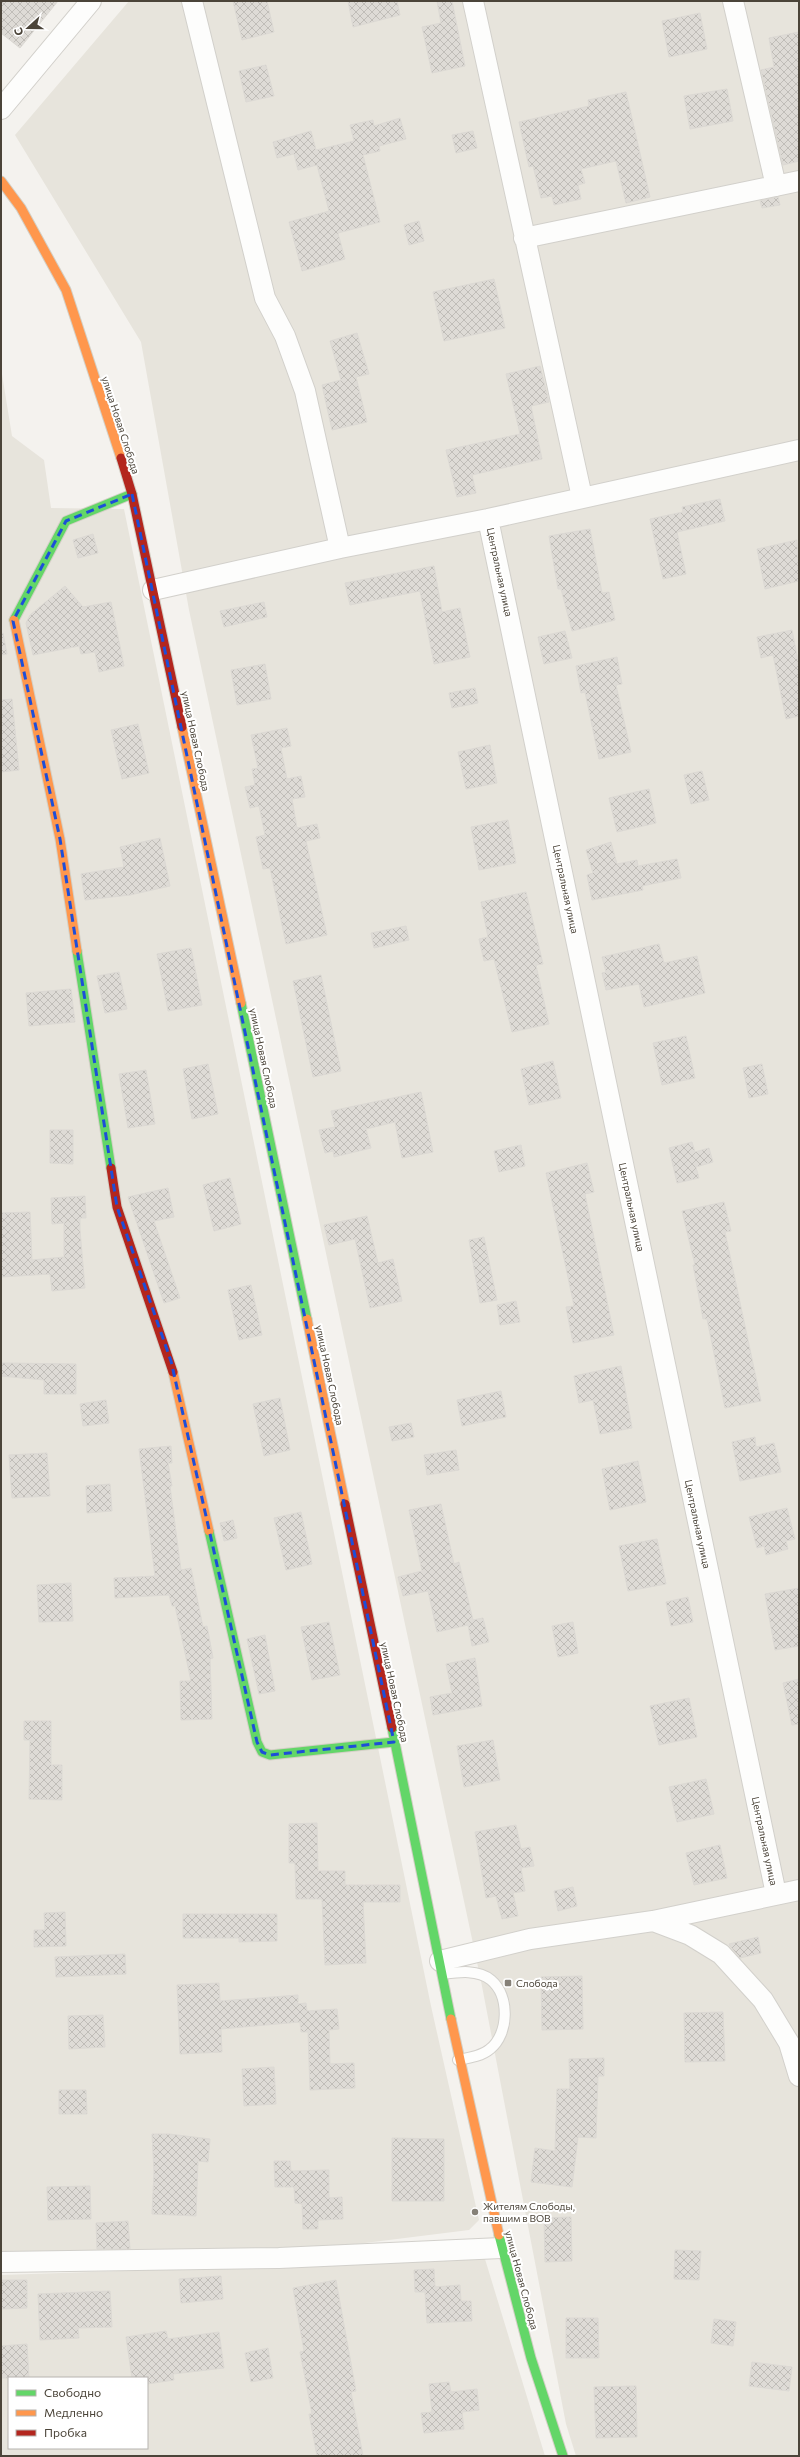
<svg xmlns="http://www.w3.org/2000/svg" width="800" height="2457" font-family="Commissioner,sans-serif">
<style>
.residential{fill:#e7e4dc;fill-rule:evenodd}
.building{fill:url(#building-cross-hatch);stroke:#dcd9d4}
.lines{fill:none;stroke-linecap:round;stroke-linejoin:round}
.lane-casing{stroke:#d2d0cb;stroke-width:12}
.street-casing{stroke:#d2d0cb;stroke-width:22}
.fast-casing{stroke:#d3cfc5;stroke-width:11}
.slow-casing{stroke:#d3cfc5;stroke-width:11}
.jam-casing{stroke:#d3cfc5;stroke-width:11}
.lane{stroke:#fdfdfc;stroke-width:10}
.street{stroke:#fdfdfc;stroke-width:20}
.fast{stroke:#63d668;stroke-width:9}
.slow{stroke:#ff974d;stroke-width:9}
.jam{stroke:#b3261e;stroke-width:9}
.marked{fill:none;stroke:#1d4ed8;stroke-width:3;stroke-dasharray:8 5;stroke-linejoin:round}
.poi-dot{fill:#868178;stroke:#fff;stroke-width:1.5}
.labels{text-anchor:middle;stroke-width:4;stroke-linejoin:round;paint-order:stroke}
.street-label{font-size:10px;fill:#4b4439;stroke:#fff}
.poi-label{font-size:10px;fill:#4b4439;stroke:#fff;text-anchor:start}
</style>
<defs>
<pattern id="building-cross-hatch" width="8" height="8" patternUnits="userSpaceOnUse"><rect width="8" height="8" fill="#dedbd6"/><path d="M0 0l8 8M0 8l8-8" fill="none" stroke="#c0bdb8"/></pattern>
</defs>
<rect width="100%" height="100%" fill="#f4f2ee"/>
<!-- residential -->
<path class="residential" d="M 129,1 L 799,1 L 799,2456 L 576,2456 L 566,2424 L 481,1981 L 189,610 L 141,342 L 15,135 Z
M 1,368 L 12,436 L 44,460 L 51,508 L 124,509 L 431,2006 L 479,2220 L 469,2230 L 277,2254 L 1,2259 Z
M 485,2259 L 545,2456 L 1,2456 L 1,2275 ZM 9,2378 L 147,2378 L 147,2448 L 9,2448 Z"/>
<!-- building -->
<path class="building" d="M 1,1 L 58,1 L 20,48 L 1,33 Z
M 233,1 L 267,1 L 274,32 L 242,40 Z
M 348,1 L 397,1 L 400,15 L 353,27 Z
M 437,1 L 452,1 L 465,66 L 432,73 L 422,27 L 441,23 Z
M 700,13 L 707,49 L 669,57 L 662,21 Z
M 799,32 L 799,161 L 783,165 L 761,70 L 774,67 L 769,38 Z
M 266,65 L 274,96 L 246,102 L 239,71 Z
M 727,89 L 733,121 L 690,129 L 684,96 Z
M 626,92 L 650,197 L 626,203 L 616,161 L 581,169 L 585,183 L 578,185 L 581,199 L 554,205 L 552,196 L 541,198 L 533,166 L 529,167 L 519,122 L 589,106 L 588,100 Z
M 400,118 L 406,139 L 379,146 L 380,151 L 363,155 L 380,222 L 338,233 L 345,259 L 302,271 L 289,222 L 329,211 L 317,165 L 298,170 L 294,154 L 277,158 L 273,142 L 311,131 L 316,150 L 354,141 L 350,125 L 373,120 L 374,126 Z
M 473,131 L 477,148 L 456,153 L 452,135 Z
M 778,197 L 780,205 L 762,208 L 760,201 Z
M 419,221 L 424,241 L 409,245 L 404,225 Z
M 494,279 L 505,328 L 444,341 L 433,292 Z
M 357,333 L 369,374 L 356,377 L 367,422 L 332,430 L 322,385 L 341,380 L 330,341 Z
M 540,366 L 549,402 L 531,406 L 542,459 L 472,475 L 476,493 L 457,497 L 446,450 L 520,434 L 506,374 Z
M 720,499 L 725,521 L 677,532 L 686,574 L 663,579 L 650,519 L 683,512 L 682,507 Z
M 590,529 L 602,593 L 609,592 L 615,620 L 572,631 L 561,589 L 558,589 L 549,536 Z
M 93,534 L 98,553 L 78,558 L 73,540 Z
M 797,540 L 799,581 L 765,589 L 757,549 Z
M 434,566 L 442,612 L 460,608 L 470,657 L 434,664 L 420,591 L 350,605 L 345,583 Z
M 65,586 L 83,607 L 111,602 L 124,666 L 99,672 L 95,652 L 81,654 L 79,646 L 33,655 L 26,623 L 30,615 Z
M 264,602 L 267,617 L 224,627 L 220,611 Z
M 792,630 L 799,666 L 799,716 L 786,719 L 773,655 L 761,658 L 757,637 Z
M 565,631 L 572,658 L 544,664 L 538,637 Z
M 3,633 L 7,654 L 1,655 L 1,634 Z
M 617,657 L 622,684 L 616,685 L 631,752 L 599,759 L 585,692 L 581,693 L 576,666 Z
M 265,664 L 271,699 L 237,705 L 231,670 Z
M 475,688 L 478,703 L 452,708 L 449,693 Z
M 12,699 L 19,770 L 1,772 L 1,700 Z
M 138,724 L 149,773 L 122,779 L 111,730 Z
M 287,728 L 291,746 L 281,748 L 287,779 L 301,776 L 305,797 L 292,799 L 297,828 L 317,824 L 320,838 L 306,841 L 327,935 L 286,944 L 270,868 L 263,869 L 256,837 L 265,835 L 259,806 L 250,808 L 245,787 L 255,785 L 252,769 L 258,768 L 251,735 Z
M 490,745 L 497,783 L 466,789 L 458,752 Z
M 702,771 L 709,800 L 691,804 L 684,775 Z
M 649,789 L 656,823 L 617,832 L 609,798 Z
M 508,820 L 516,863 L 479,870 L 471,827 Z
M 160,838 L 170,886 L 130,895 L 85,900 L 81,874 L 124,867 L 120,847 Z
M 611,842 L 617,864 L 637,860 L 638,866 L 677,859 L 681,878 L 642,886 L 643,890 L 592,900 L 587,875 L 593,873 L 586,850 Z
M 526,892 L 543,964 L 536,965 L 549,1024 L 512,1032 L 494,959 L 484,961 L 479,939 L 488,937 L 481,902 Z
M 406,926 L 409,940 L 374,948 L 371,933 Z
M 659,944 L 664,963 L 697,956 L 705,993 L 644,1007 L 639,984 L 606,990 L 602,973 L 606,972 L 602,957 Z
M 191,948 L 202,1005 L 168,1011 L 157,954 Z
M 119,972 L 127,1009 L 105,1013 L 97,976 Z
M 321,975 L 341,1071 L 313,1077 L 293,981 Z
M 71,989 L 75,1022 L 29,1026 L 26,993 Z
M 686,1036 L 695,1078 L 662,1085 L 653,1043 Z
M 553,1061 L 561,1098 L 529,1105 L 521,1069 Z
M 208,1064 L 218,1114 L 192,1119 L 183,1069 Z
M 762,1064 L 768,1094 L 749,1098 L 743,1068 Z
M 146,1070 L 155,1124 L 128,1128 L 119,1074 Z
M 421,1092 L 433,1152 L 402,1158 L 395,1122 L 366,1129 L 371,1148 L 334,1157 L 333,1151 L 325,1153 L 319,1130 L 335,1127 L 331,1111 Z
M 50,1130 L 73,1130 L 73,1164 L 50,1163 Z
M 692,1142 L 695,1152 L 709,1148 L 713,1162 L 696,1167 L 699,1178 L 677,1183 L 669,1148 Z
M 521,1145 L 525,1166 L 499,1172 L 494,1151 Z
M 587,1163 L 594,1192 L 585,1194 L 614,1335 L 573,1343 L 566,1307 L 574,1306 L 546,1173 Z
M 230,1178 L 241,1224 L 214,1231 L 203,1185 Z
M 168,1188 L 174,1217 L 154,1221 L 180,1298 L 164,1303 L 128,1197 Z
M 85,1196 L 86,1218 L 80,1218 L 80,1230 L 85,1288 L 52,1291 L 50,1274 L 1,1277 L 1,1213 L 30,1212 L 32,1260 L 64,1257 L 64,1223 L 52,1224 L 51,1198 Z
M 724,1202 L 731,1231 L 725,1232 L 761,1401 L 725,1408 L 707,1319 L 703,1319 L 693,1265 L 695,1265 L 682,1211 Z
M 367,1216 L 378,1263 L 393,1259 L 402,1301 L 370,1308 L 355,1239 L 329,1245 L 324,1225 Z
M 484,1237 L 497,1300 L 480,1303 L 469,1240 Z
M 251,1285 L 262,1335 L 239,1340 L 228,1290 Z
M 516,1301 L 520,1322 L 500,1325 L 497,1305 Z
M 2,1363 L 76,1364 L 76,1394 L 44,1394 L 44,1380 L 1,1376 Z
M 621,1366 L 632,1428 L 600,1434 L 593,1400 L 579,1403 L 574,1376 Z
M 501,1391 L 506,1417 L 462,1426 L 457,1400 Z
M 280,1398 L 290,1450 L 264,1456 L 253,1404 Z
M 106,1400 L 109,1423 L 83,1426 L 80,1404 Z
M 411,1423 L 414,1437 L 392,1441 L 389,1427 Z
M 755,1437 L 756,1447 L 774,1443 L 781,1472 L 740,1481 L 732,1442 Z
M 171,1446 L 172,1463 L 168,1463 L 172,1486 L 170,1486 L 181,1570 L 191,1568 L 203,1627 L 207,1626 L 213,1658 L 210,1659 L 212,1719 L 181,1720 L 180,1681 L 191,1681 L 175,1606 L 172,1606 L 169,1595 L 115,1598 L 114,1578 L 155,1576 L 139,1449 Z
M 456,1450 L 459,1470 L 427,1475 L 424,1455 Z
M 47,1453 L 50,1496 L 12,1498 L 9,1455 Z
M 638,1461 L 646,1502 L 610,1510 L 602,1469 Z
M 110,1484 L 112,1511 L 87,1513 L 86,1486 Z
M 441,1504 L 454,1564 L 459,1562 L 473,1620 L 483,1618 L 489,1642 L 472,1646 L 468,1625 L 437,1632 L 428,1591 L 403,1596 L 398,1577 L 422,1571 L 409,1510 Z
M 787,1508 L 795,1539 L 786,1541 L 788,1549 L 766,1555 L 764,1546 L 757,1548 L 749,1517 Z
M 301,1512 L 312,1564 L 286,1570 L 274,1518 Z
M 233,1520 L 237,1538 L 224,1541 L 220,1523 Z
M 657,1539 L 666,1584 L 628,1591 L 619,1546 Z
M 71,1583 L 73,1621 L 39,1622 L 37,1585 Z
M 799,1588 L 799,1646 L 775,1650 L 765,1594 Z
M 688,1597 L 693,1622 L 671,1626 L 666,1602 Z
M 329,1622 L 340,1675 L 312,1680 L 301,1627 Z
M 573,1622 L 578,1653 L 558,1657 L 552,1626 Z
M 265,1635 L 275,1691 L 259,1694 L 247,1639 Z
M 475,1658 L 482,1706 L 433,1715 L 430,1697 L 452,1693 L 446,1664 Z
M 799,1679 L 799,1724 L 792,1725 L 783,1683 Z
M 689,1698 L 697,1737 L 659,1745 L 650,1706 Z
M 24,1721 L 51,1721 L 51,1765 L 62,1765 L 62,1800 L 29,1799 L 30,1740 L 24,1740 Z
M 493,1740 L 500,1780 L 464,1787 L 457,1746 Z
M 706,1779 L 714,1814 L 677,1822 L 669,1787 Z
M 317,1823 L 318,1871 L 345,1871 L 345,1885 L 400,1885 L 400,1902 L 363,1902 L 366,1963 L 325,1965 L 322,1899 L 296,1899 L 295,1863 L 289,1863 L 289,1824 Z
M 516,1825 L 521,1849 L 530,1847 L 534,1866 L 521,1868 L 525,1891 L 513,1893 L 518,1916 L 502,1919 L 496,1896 L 486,1898 L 475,1832 Z
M 720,1845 L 727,1878 L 694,1885 L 686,1853 Z
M 573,1887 L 577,1906 L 558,1911 L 554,1891 Z
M 65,1912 L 66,1946 L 34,1947 L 34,1930 L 45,1930 L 44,1913 Z
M 183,1914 L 277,1914 L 277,1941 L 239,1942 L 239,1938 L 183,1938 Z
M 758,1937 L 761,1953 L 740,1958 L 730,1946 L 729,1944 Z
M 125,1954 L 126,1974 L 56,1977 L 55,1957 Z
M 582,1976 L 583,2029 L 542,2030 L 541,1977 Z
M 219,1983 L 220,2001 L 298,1995 L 298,2004 L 306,2003 L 307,2011 L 337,2009 L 339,2029 L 329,2030 L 330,2064 L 354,2063 L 355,2088 L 310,2090 L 308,2032 L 301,2032 L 300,2022 L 221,2029 L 222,2052 L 180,2054 L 177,1985 Z
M 723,2012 L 725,2061 L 685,2062 L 684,2013 Z
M 103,2015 L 105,2047 L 69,2049 L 68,2016 Z
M 604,2058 L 604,2076 L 598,2076 L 596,2138 L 578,2137 L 572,2187 L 531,2182 L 535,2148 L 555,2151 L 557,2089 L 570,2089 L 569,2059 Z
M 274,2067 L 276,2104 L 244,2106 L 242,2069 Z
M 59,2090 L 86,2090 L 87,2114 L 59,2114 Z
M 152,2134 L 169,2134 L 210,2139 L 208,2162 L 198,2161 L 196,2216 L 152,2214 L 154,2172 Z
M 392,2138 L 444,2139 L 444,2201 L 392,2201 Z
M 274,2161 L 290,2161 L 291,2171 L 329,2170 L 329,2198 L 342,2197 L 343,2219 L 318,2220 L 318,2229 L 303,2229 L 302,2204 L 295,2203 L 294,2187 L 275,2187 Z
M 90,2186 L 91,2219 L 48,2220 L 47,2187 Z
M 571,2217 L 572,2261 L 545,2262 L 544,2218 Z
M 128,2221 L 130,2249 L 97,2249 L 96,2223 Z
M 675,2250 L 701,2251 L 699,2280 L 674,2279 Z
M 434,2269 L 435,2287 L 460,2285 L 461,2301 L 471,2301 L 472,2321 L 427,2323 L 425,2292 L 415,2292 L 414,2270 Z
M 221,2276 L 223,2299 L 181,2303 L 179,2279 Z
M 1,2280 L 27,2280 L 27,2308 L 1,2309 Z
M 336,2280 L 356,2391 L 351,2392 L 363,2456 L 317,2456 L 309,2414 L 312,2414 L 300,2352 L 304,2351 L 293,2288 Z
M 110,2291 L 112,2327 L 78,2328 L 79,2338 L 40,2340 L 38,2294 Z
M 566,2318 L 598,2318 L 599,2358 L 566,2358 Z
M 714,2319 L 736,2322 L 733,2346 L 711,2343 Z
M 166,2331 L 168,2339 L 219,2332 L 224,2368 L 173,2374 L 174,2380 L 147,2384 L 147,2378 L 132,2378 L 126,2337 Z
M 27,2344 L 29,2378 L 1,2378 L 1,2346 Z
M 268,2348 L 273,2378 L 251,2382 L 245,2353 Z
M 752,2362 L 792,2367 L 789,2391 L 749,2386 Z
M 449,2382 L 451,2392 L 477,2389 L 479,2410 L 462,2412 L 464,2429 L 424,2433 L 421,2413 L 432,2412 L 429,2384 Z
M 636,2386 L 637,2437 L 596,2438 L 594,2387 Z"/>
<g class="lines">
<!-- lane casing -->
<g class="lane-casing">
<path id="lane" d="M 443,1974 C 458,1972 478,1969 491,1980 C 510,1996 509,2034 490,2049 C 482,2056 469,2058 458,2060"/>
</g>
<!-- street casing -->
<g class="street-casing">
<path id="street" d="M 192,1 L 265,298 L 285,336 L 305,391 L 340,548
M 473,1 L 582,497
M 733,1 L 776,186
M 1,109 L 91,1
M 524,238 L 799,181
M 488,519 L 776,1894
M 153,590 L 340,548 L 488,519 L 799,450
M 653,1921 L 690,1935 L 721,1954 L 763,2000 L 789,2043 L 799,2076
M 440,1961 L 530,1939 L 653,1921 L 799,1890
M 1,2262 L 279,2258 L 501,2248"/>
</g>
<!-- fast casing -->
<g class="fast-casing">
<path id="fast" d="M 14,620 L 66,521 L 132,494
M 77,951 L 111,1168
M 241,1003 L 307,1319
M 209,1531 L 257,1742 L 262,1752 L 270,1755 L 394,1742
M 392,1728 L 451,2019
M 499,2235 L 531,2358 L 563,2456"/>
</g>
<!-- slow casing -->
<g class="slow-casing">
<path id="slow" d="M 1,181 L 21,208 L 66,290 L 121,458
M 14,620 L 60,839 L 77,951
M 182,727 L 241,1003
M 307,1319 L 345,1504
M 173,1372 L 209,1531
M 451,2019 L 499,2235"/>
</g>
<!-- jam casing -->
<g class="jam-casing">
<path id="jam" d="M 121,458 L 132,494 L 182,727
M 111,1168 L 117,1207 L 173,1372
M 345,1504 L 392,1728"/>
</g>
<!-- lane -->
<use href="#lane" class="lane"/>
<!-- street -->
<use href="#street" class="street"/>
<!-- fast -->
<use href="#fast" class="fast"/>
<!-- slow -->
<use href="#slow" class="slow"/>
<!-- jam -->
<use href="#jam" class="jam"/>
</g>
<!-- marked area -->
<path class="marked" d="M 132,494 L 394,1742 L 270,1755 L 262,1752 L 257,1742 L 171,1361 L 117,1207 L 60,839 L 13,621 L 66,521 Z"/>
<!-- markers -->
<g class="poi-dot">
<rect x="504" y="1979" width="8" height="8" rx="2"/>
<circle cx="475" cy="2212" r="4"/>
</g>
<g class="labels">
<!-- street labels -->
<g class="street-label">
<text transform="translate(121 425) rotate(72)" y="4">улица Новая Слобода</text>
<text transform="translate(500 572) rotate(78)" y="4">Центральная улица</text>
<text transform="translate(196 741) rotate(78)" y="4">улица Новая Слобода</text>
<text transform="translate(566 889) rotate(78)" y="4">Центральная улица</text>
<text transform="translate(264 1058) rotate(78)" y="4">улица Новая Слобода</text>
<text transform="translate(632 1207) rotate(78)" y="4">Центральная улица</text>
<text transform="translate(330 1375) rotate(78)" y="4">улица Новая Слобода</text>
<text transform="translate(698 1524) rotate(78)" y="4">Центральная улица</text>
<text transform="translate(395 1692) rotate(78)" y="4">улица Новая Слобода</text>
<text transform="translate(765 1841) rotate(78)" y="4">Центральная улица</text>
<text transform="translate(522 2280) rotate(75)" y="4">улица Новая Слобода</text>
</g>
<!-- poi labels -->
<g class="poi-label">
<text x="516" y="1987">Слобода</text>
<text x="483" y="2210">Жителям Слободы,<tspan x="483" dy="12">павшим в ВОВ</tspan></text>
</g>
</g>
<!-- border -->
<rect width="800" height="2457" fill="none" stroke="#4b4439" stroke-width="4"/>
<!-- legend -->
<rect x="8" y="2377" width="140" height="72" fill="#ffffff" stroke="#b7b4b0"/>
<rect x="16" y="2390" width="20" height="6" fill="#63d668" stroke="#b7b4b0"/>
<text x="44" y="2397" font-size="12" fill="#4b4439">Свободно</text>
<rect x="16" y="2410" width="20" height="6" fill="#ff974d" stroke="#b7b4b0"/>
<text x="44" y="2417" font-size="12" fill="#4b4439">Медленно</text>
<rect x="16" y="2430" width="20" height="6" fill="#b3261e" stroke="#b7b4b0"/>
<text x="44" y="2437" font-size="12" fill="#4b4439">Пробка</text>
<!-- north arrow -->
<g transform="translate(28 28) rotate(249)" stroke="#ffffff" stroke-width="3" paint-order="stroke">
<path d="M0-3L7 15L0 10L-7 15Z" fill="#4b4439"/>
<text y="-6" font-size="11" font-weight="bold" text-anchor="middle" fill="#4b4439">С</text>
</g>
</svg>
